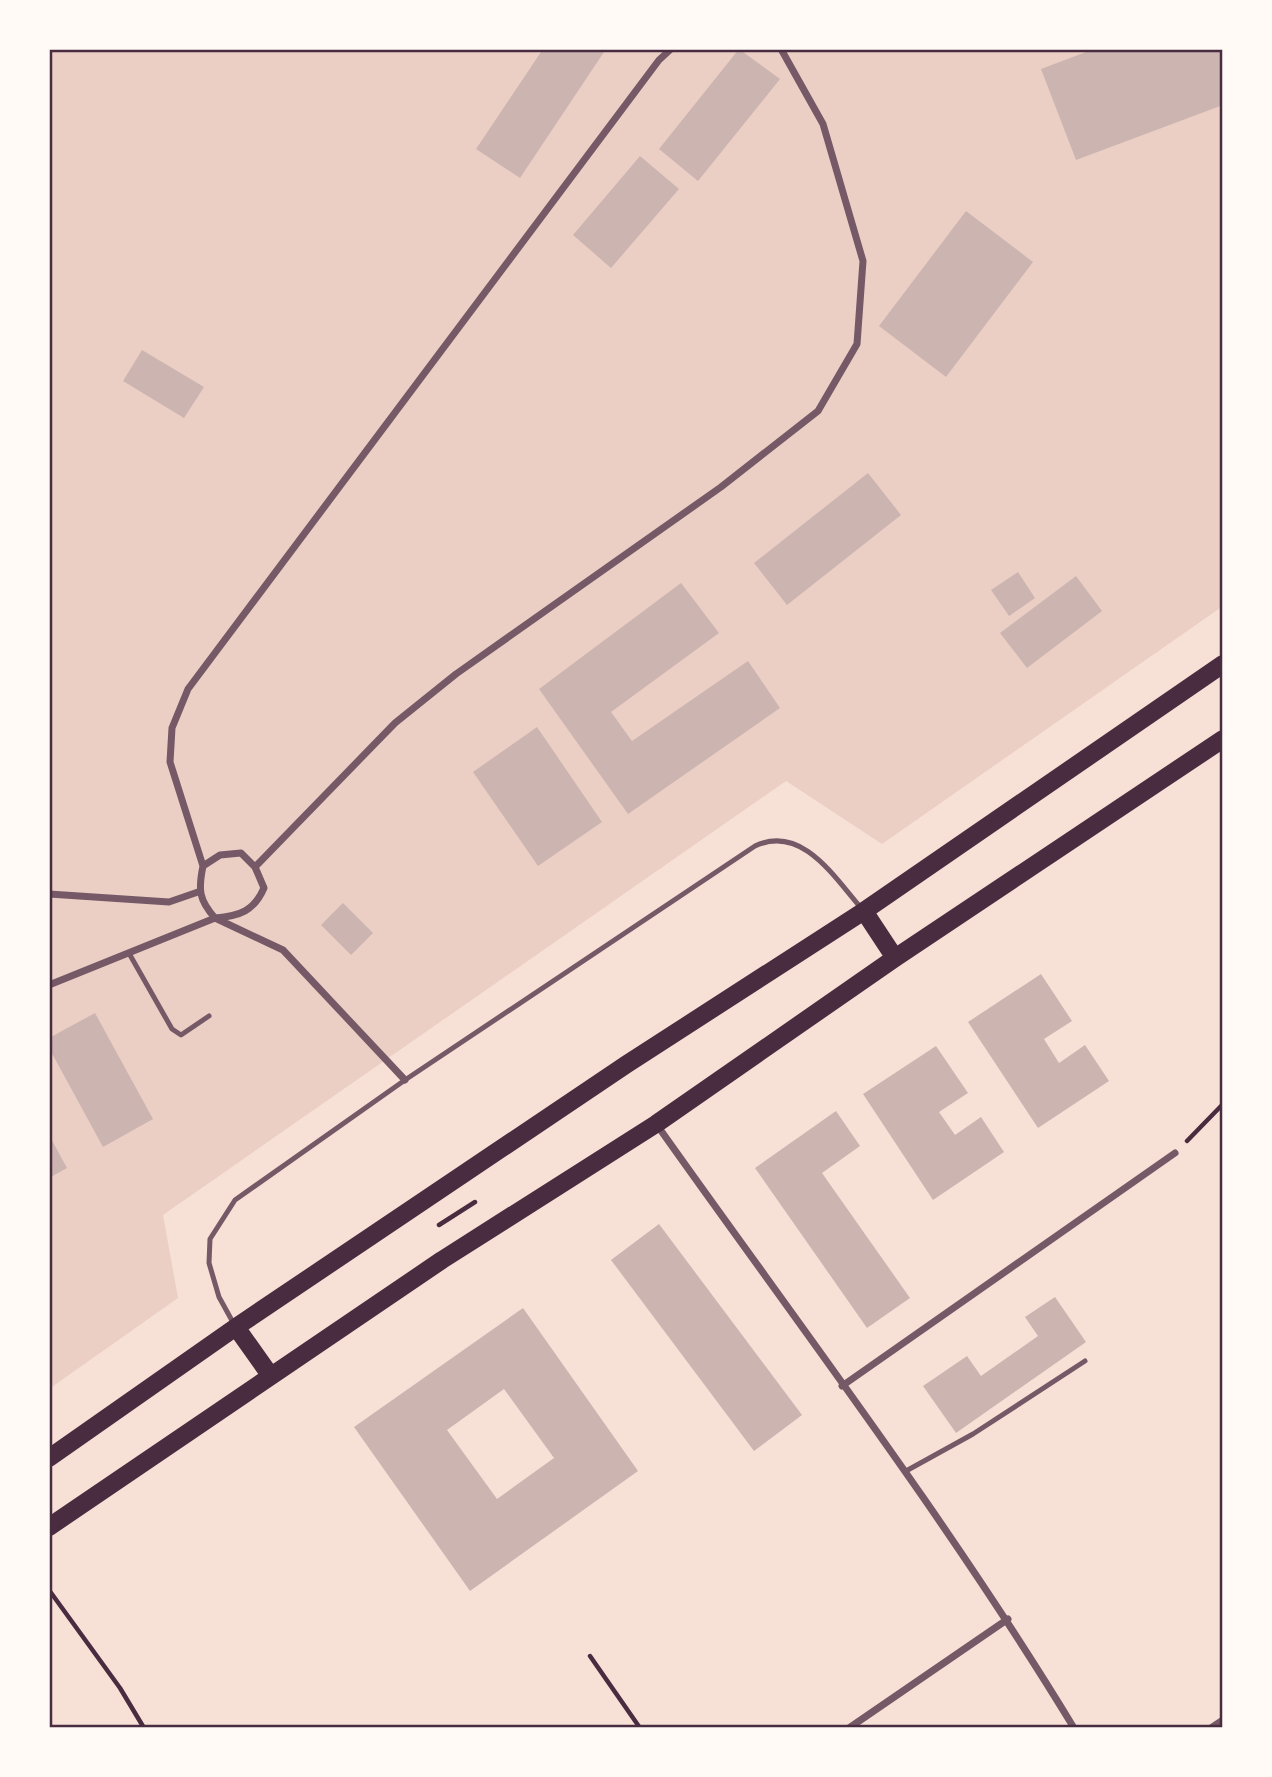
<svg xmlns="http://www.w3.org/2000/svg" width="1272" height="1777" font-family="'Fira Sans Condensed',sans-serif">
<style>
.green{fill:#ebcfc5}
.building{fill:#ccb4b1;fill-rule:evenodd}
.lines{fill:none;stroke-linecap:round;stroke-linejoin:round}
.path{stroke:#4a2c40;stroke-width:4.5}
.service{stroke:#755966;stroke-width:5}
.minor{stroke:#755966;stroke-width:7}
.primary{stroke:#4a2c40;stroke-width:18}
.neatline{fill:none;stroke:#4a2c40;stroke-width:2.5}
</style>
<rect width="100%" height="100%" fill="#f7e1d7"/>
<!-- green -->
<path class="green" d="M 49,49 L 1223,49 L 1223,606 L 882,844 L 786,781 L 163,1215 L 178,1298 L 49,1389 Z"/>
<!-- building -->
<path class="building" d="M 543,49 L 606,49 L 520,178 L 476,149 Z
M 739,49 L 780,79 L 698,181 L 659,149 Z
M 1094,49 L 1223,49 L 1223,105 L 1076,160 L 1041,69 Z
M 640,156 L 679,189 L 611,268 L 573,235 Z
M 966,211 L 1033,262 L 946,377 L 879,326 Z
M 142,350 L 204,387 L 184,418 L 123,381 Z
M 868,473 L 901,515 L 787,605 L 754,563 Z
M 1018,572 L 1035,598 L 1009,616 L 991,590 Z
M 1076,576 L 1102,611 L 1027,668 L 1000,633 Z
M 681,583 L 719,633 L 611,712 L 632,741 L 748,661 L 780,708 L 628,814 L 539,689 Z
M 537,727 L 602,822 L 538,866 L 473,772 Z
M 343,903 L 373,933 L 351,955 L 321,925 Z
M 1041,974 L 1072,1021 L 1044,1039 L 1059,1063 L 1085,1045 L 1109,1081 L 1038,1128 L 968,1022 Z
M 95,1013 L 153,1119 L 103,1147 L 49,1048 L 49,1038 Z
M 936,1046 L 968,1093 L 939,1112 L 955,1135 L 981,1117 L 1004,1152 L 933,1200 L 863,1094 Z
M 836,1111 L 860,1146 L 822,1173 L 910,1298 L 867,1328 L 755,1168 Z
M 49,1135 L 67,1168 L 49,1178 Z
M 659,1224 L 802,1415 L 754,1451 L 611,1260 Z
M 1055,1297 L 1086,1342 L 956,1433 L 923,1386 L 967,1356 L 981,1376 L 1038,1336 L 1025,1317 Z
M 523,1308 L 638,1471 L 470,1591 L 354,1427 ZM 504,1389 L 554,1458 L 497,1499 L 447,1430 Z"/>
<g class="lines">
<!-- path -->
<path class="path" d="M 1187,1141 L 1223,1104
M 439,1225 L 475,1202
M 49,1590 L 120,1688 L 144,1728
M 590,1656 L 640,1728"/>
<!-- service -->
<path class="service" d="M 130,955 L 172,1029 L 181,1035 L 209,1016
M 235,1326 L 219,1297 L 209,1263 L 210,1239 L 235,1200 L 405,1080 L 755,846 C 802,824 834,877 862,909
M 906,1471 L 973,1434 L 1085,1361"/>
<!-- minor -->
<path class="minor" d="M 255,867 L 395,723 L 456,674 L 721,487 L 818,411 L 857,344 L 863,261 L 823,124 L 781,49
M 49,894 L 169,902 L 198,892
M 49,985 L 215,918 C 199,900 198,890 203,866
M 405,1080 L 283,950 L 215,918 C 240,916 254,911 264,888 L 255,867 L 241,853 L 220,855 L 203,866 L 170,762 L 172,728 L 188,689 L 659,60 L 671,49
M 657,1125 C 798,1324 947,1519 1074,1728
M 842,1386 L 1175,1153
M 849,1728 L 1008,1619
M 1211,1728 L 1223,1720"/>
<!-- primary -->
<path class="primary" d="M 864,911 L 895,958
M 236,1327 L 270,1375
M 49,1458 L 236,1327 L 627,1064 L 864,911 L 1223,664
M 49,1527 L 442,1260 L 656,1124 L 895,958 L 1223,739"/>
</g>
<!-- border -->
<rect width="1272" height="1777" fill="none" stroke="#fffaf5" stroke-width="102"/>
<rect x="51" y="51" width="1170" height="1675" class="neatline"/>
</svg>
